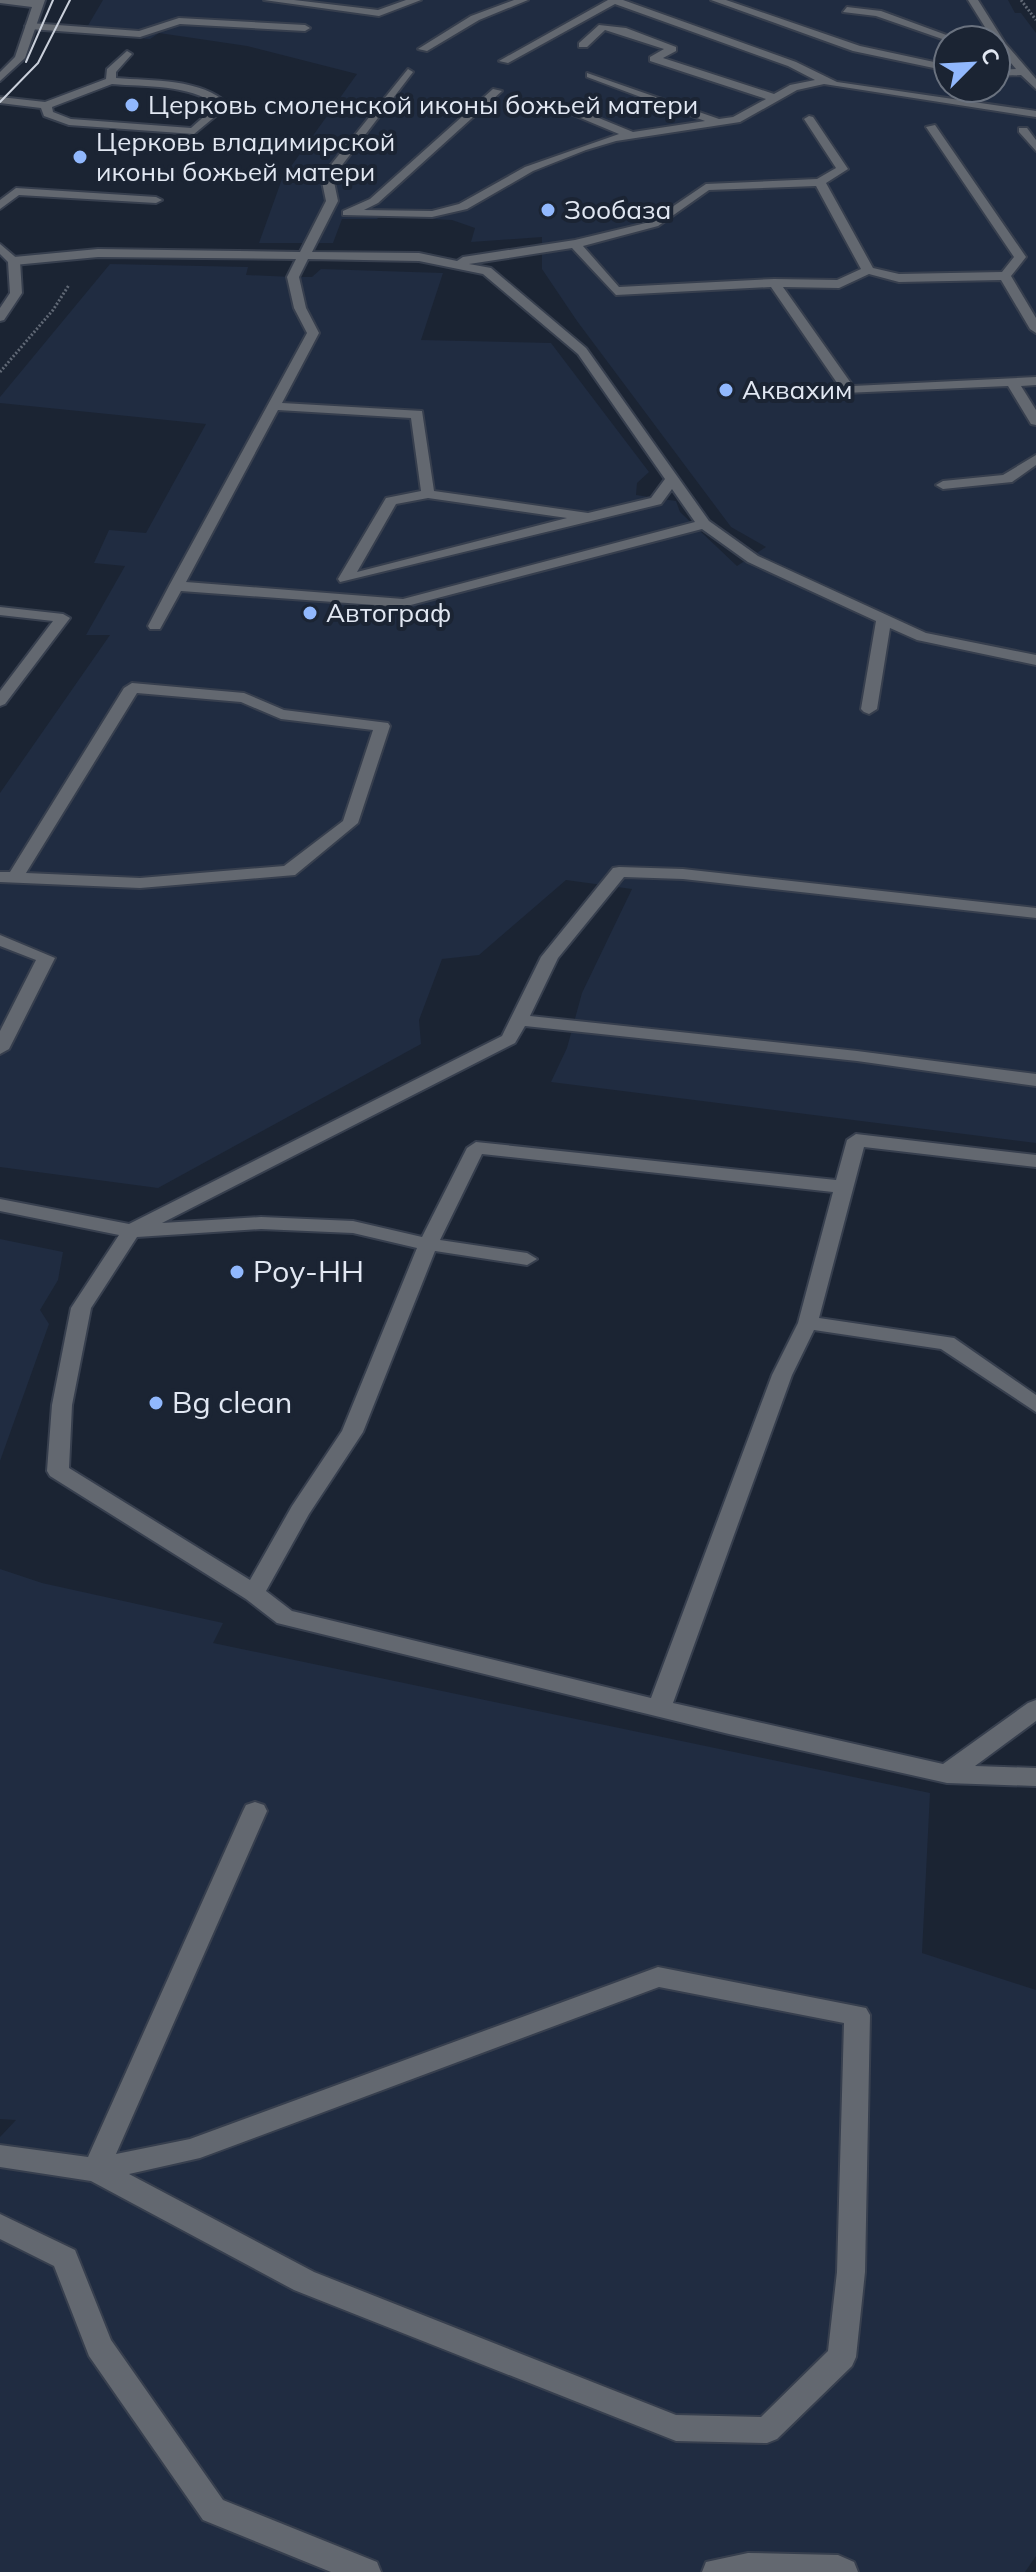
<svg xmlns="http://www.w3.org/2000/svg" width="1036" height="2572" font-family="Mulish,sans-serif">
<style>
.built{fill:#202c41;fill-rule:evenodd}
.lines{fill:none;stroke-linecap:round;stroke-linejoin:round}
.service-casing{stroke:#373f4e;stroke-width:4}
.minor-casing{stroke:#373f4e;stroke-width:4}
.path{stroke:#606875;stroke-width:3;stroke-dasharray:2 2;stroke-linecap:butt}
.service{fill:#636870;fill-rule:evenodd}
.minor{fill:#636870;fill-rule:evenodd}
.tram{stroke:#cad0db;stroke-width:2}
.poi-dot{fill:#91b8fd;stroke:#1b2433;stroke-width:3}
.labels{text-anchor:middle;stroke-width:8;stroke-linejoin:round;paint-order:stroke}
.far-poi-label{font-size:26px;fill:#e1e7f2;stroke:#1b2433;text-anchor:start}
.poi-label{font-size:30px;fill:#e1e7f2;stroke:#1b2433;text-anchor:start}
</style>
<rect width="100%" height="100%" fill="#1b2433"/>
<!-- built -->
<path class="built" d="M 103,0 L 1008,0 L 1015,13 L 1021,13 L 1036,33 L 1036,1143 L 551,1082 L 567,1048 L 582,993 L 632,889 L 566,880 L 479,955 L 442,959 L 419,1020 L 421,1044 L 158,1188 L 0,1167 L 0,793 L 110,635 L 86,635 L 125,566 L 94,563 L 109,530 L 146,533 L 206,424 L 0,403 L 0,397 L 110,264 L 248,267 L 246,275 L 293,277 L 312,277 L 321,269 L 443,273 L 421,340 L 551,343 L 649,472 L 637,483 L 636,495 L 676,501 L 680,512 L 737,566 L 766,547 L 731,527 L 577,321 L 542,269 L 542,237 L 471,242 L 475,228 L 452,220 L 380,216 L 377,219 L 342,219 L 333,243 L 259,243 L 282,179 L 357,74 L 247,46 L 159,33 L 150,39 L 83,34 ZM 948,40 L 996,40 L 996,88 L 948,88 Z
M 0,1239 L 63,1252 L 58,1280 L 40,1310 L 49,1324 L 0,1461 Z
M 0,1569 L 42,1583 L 223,1623 L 213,1643 L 930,1793 L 922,1953 L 1036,1990 L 1036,2556 L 1025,2572 L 0,2572 L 0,2137 L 16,2120 L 0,2119 Z"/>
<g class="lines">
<!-- service casing -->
<g class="service-casing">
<path id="service" d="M 264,0 L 294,0 L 378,10 L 406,0 L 421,0 L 379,16 Z
M 514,0 L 528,0 L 479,20 L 427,51 L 418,49 L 471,16 Z
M 608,0 L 623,0 L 796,62 L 837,82 L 1036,111 L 1036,117 L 824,84 L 797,90 L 740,122 L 616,141 L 586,150 L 533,171 L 467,209 L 432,217 L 343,215 L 343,211 L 370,199 L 493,89 L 502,91 L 378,203 L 364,210 L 432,211 L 459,204 L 525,167 L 619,134 L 559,109 L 559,105 L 567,105 L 633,132 L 705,121 L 587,77 L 587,73 L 719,119 L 733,117 L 766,99 L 650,61 L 650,57 L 664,49 L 605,30 L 587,47 L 579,47 L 579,43 L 599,25 L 626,28 L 676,47 L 676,51 L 663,58 L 774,94 L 790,85 L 815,80 L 788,66 L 615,4 L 508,63 L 499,61 Z
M 711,0 L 726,0 L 860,46 L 948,65 L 948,71 L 853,51 Z
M 968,0 L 978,0 L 1005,43 L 1036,79 L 1036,89 L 1021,75 L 996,76 L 996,70 L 1016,69 L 996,45 L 996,40 L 993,40 Z
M 847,7 L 881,11 L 960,40 L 948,41 L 876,16 L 843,12 Z
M 179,18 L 305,25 L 310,28 L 305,31 L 180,24 L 140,37 L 30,29 L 25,26 L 30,23 L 139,31 Z
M 127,51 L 132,54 L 116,72 L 116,78 C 152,81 202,78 229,105 L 194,134 L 69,125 L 44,116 L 41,108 L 0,103 L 0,97 L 45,102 L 106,79 L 107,69 ZM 112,84 C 146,87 188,84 217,105 L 191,128 L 71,119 L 53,112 L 52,107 Z
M 408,69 L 413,72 L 333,177 L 338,201 L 312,252 L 419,253 L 457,261 L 463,257 L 575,240 L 650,222 L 706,184 L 817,179 L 836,168 L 804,119 L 809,116 L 813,117 L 848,169 L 826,183 L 873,268 L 899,274 L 1002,272 L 1014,257 L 926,127 L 935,125 L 1026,257 L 1011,276 L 1036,318 L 1036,333 L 1030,329 L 1001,280 L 899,282 L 869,274 L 839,288 L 783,287 L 853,386 L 1036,377 L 1036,385 L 1021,386 L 1036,410 L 1036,425 L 1031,424 L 1008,386 L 844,393 L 771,287 L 616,295 L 572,248 L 469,264 L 491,268 L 586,348 L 709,521 L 758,556 L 926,633 L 1036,655 L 1036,665 L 917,640 L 890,628 L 877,709 L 869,714 L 864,712 L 861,709 L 876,621 L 748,562 L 702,529 L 403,607 L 181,591 L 160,629 L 150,629 L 148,626 L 169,586 L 307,333 L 294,308 L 287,277 L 296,259 L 98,257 L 14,265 L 8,261 L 14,257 L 98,249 L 300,252 L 326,201 L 321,177 ZM 816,186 L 861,269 L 837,280 L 774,279 L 619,287 L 583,246 L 658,226 L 709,190 ZM 308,259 L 419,261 L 483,274 L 578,354 L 665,479 L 651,498 L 588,513 L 434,491 L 422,411 L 282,403 L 319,333 L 306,308 L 299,277 ZM 278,410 L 411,418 L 421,491 L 386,498 L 338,579 L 340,582 L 661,504 L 672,489 L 695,522 L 403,599 L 186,582 ZM 428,498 L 567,518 L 357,572 L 396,504 Z
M 1019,128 L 1027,128 L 1036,140 L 1036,151 L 1019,132 Z
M 16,188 L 156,197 L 162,200 L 156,203 L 19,195 L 0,209 L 0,200 Z
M 1036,455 L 1036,465 L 1012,482 L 943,489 L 936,485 L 943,481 L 1003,475 Z
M 0,607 L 63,614 L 70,618 L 5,704 L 0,706 L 0,691 L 53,621 L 0,615 Z
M 132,683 L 244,693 L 284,710 L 388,723 L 390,726 L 358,823 L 295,875 L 140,888 L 0,882 L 0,872 L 10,872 L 124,688 ZM 137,693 L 241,702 L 281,719 L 373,730 L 343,821 L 284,866 L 140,878 L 26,873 Z
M 619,867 L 683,869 L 1036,908 L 1036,918 L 683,879 L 624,877 L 558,958 L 530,1016 L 857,1051 L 1036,1074 L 1036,1086 L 857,1061 L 525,1026 L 515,1043 L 162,1223 L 261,1217 L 353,1221 L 422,1237 L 467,1148 L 476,1142 L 836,1180 L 847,1140 L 856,1134 L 1036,1155 L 1036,1167 L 864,1147 L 819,1318 L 954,1338 L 1036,1395 L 1036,1412 L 941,1349 L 814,1330 L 792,1375 L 673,1703 L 943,1764 L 1028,1703 L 1036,1700 L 1036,1721 L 975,1766 L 1036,1768 L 1036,1786 L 947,1783 L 729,1734 L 277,1623 L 246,1599 L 50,1476 L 47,1471 L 52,1405 L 71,1308 L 119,1235 L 0,1211 L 0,1199 L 129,1224 L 502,1036 L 541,957 L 613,868 ZM 482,1154 L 833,1192 L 798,1323 L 772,1375 L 651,1698 L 292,1611 L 266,1591 L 309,1514 L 363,1432 L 435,1251 L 527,1265 L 537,1259 L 527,1253 L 440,1240 ZM 261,1229 L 353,1233 L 417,1248 L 342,1431 L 292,1506 L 250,1580 L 69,1468 L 72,1405 L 91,1308 L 137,1237 Z
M 0,935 L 55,958 L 9,1049 L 0,1054 L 0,1031 L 36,960 L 0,946 Z
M 255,1802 L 264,1805 L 267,1811 L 116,2154 L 190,2139 L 658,1967 L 866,2008 L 870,2015 L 865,2272 L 856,2357 L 852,2366 L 777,2439 L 767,2443 L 676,2441 L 294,2290 L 91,2181 L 0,2167 L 0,2145 L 88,2157 L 243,1811 L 246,1805 ZM 659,1987 L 844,2023 L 837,2272 L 828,2351 L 761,2417 L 676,2415 L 314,2272 L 129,2174 L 200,2158 Z
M 0,2214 L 75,2250 L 111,2340 L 223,2500 L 377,2562 L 381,2572 L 331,2572 L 203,2520 L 89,2356 L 54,2266 L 0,2239 Z
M 748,2553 L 838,2555 L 854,2562 L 858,2572 L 702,2572 L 706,2562 Z"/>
</g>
<!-- minor casing -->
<g class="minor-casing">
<path id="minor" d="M 0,0 L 45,0 L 25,58 L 0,81 L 0,72 L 15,57 L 32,7 L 0,3 Z
M 0,244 L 20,261 L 22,293 L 4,320 L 0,321 L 0,308 L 10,293 L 8,262 L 0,254 Z"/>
</g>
<!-- path -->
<path class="path" d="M 1021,0 L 1036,20
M 0,372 L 53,310 L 69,285"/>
<!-- service -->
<use href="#service" class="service"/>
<!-- minor -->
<use href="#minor" class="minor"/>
<!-- tram -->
<path class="tram" d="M 26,62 L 53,0
M 0,102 L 38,63 L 70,0"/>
</g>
<!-- markers -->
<g class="poi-dot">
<circle cx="132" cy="105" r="8"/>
<circle cx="80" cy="157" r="8"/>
<circle cx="548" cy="210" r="8"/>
<circle cx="726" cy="390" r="8"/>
<circle cx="310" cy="613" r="8"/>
<circle cx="237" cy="1272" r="8"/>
<circle cx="156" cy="1403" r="8"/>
</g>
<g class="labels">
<!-- far-poi labels -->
<g class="far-poi-label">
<text x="148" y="114">Церковь смоленской иконы божьей матери</text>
<text x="96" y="151">Церковь владимирской<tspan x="96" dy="30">иконы божьей матери</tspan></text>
<text x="564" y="219">Зообаза</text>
<text x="742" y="399">Аквахим</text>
<text x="326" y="622">Автограф</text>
</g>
<!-- poi labels -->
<g class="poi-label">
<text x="253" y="1282">Роу-НН</text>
<text x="172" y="1413">Bg clean</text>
</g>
</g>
<!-- north arrow -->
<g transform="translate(972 64) rotate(66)"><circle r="38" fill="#1b2433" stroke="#6a727f" stroke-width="2"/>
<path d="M0-6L14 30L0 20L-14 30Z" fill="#91b8fd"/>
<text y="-12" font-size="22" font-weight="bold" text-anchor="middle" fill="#e1e7f2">С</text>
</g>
</svg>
